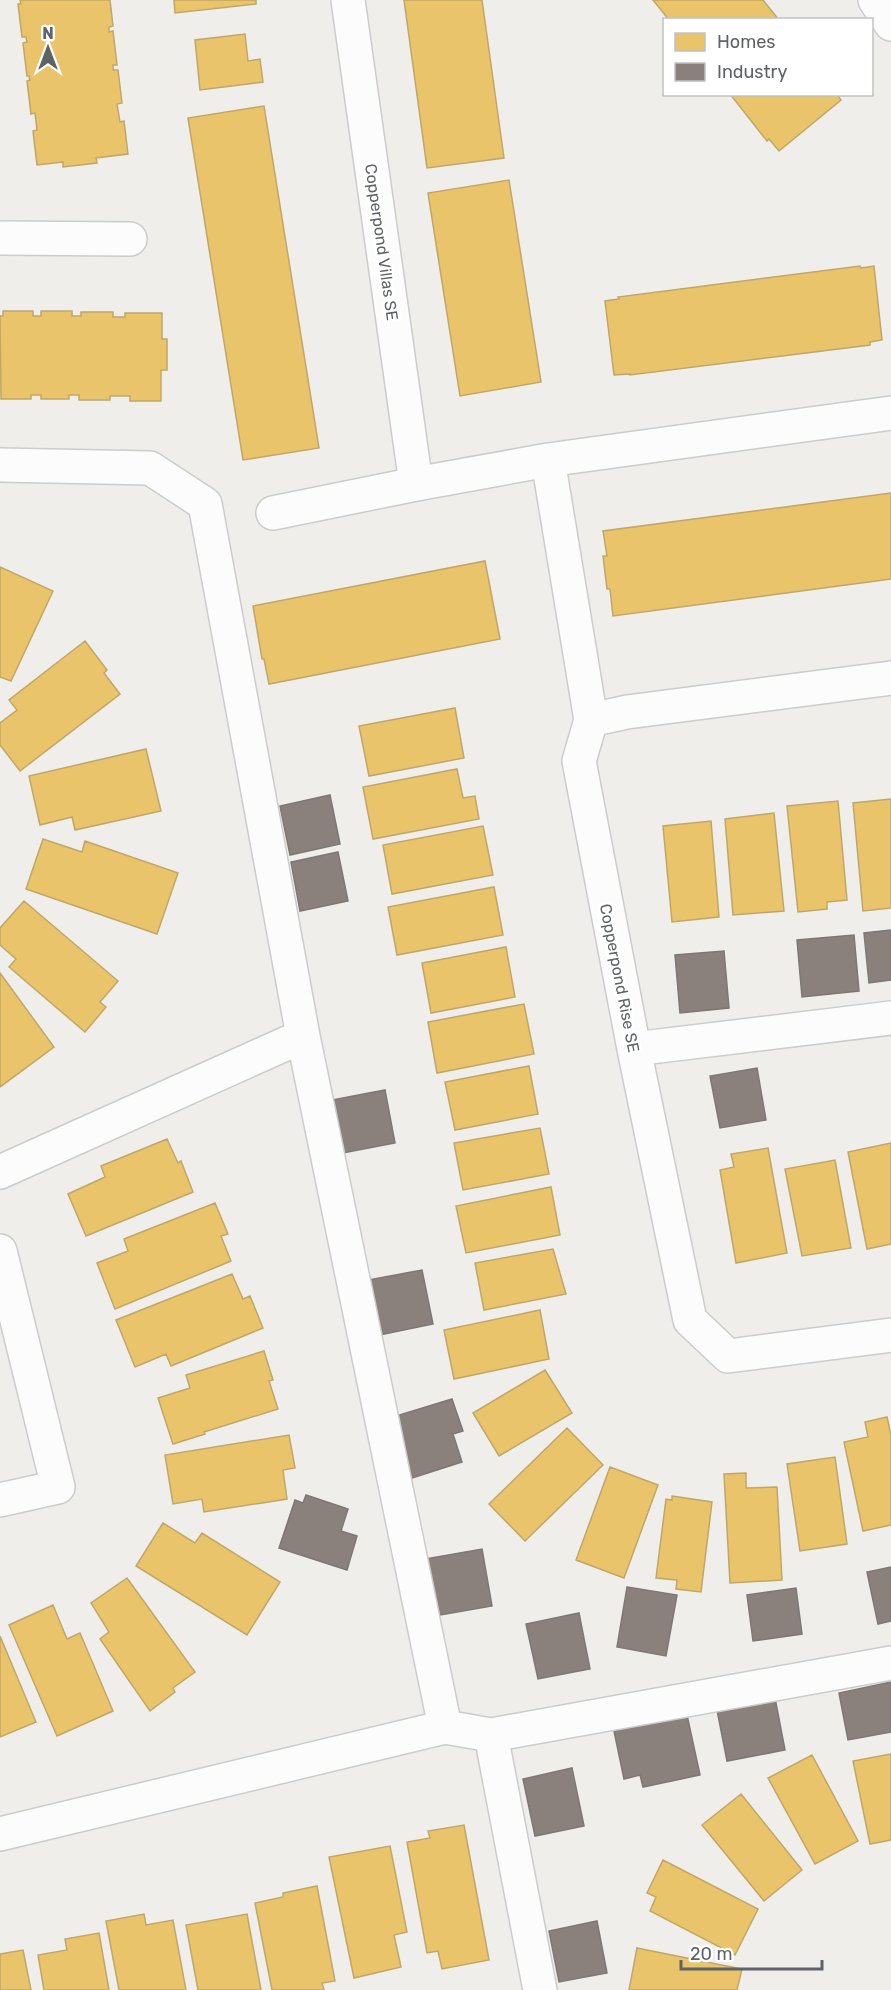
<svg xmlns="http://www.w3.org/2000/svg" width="891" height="1990" font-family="Rubik,sans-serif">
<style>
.homes{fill:#e9c46a;stroke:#c0a769;stroke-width:1.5}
.industry{fill:#8a817c;stroke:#7d7876;stroke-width:1.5}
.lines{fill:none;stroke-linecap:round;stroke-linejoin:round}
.minor-casing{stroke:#cbcccc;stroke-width:36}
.minor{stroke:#fdfcfc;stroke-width:33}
.labels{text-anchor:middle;stroke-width:6;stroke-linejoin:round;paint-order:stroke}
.street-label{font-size:16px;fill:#5f6368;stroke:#fff}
</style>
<rect width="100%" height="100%" fill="#efeeea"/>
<!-- homes -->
<path class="homes" d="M 20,0 L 110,0 L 113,26 L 109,27 L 109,32 L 113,31 L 117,65 L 113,65 L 113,70 L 118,70 L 122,103 L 117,104 L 120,122 L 124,121 L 128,154 L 96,158 L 97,163 L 63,167 L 63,162 L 37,165 L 33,131 L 37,130 L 35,113 L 31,114 L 27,81 L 30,80 L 29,76 L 27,76 L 23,43 L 27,42 L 26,37 L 22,37 L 18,4 L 21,4 Z
M 174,0 L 256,0 L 256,4 L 175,13 Z
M 404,0 L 482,0 L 504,158 L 427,168 Z
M 653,0 L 763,0 L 779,20 L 669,20 Z
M 245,34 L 248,61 L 260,59 L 263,82 L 200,90 L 195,40 Z
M 730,94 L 837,94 L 841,100 L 779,151 L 769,139 L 767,141 Z
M 264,106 L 319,448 L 243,460 L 188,118 Z
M 509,180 L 541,382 L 460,396 L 428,193 Z
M 860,266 L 861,268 L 874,266 L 882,340 L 870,342 L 870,345 L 630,375 L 630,374 L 614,375 L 605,301 L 619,299 L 618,297 Z
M 3,311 L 33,311 L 33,316 L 41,316 L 41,311 L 72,311 L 72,316 L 81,316 L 81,312 L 113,312 L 113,317 L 125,317 L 125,313 L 162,313 L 162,339 L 167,339 L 167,370 L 161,370 L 161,401 L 130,401 L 130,396 L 110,396 L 110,400 L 79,400 L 79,395 L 69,395 L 69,399 L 41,399 L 41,395 L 31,395 L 31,399 L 1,399 L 0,316 L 3,316 Z
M 891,493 L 891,579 L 613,616 L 610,589 L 607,589 L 603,556 L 607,556 L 603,531 Z
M 485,561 L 500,639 L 269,684 L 264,659 L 262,659 L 253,606 Z
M 0,567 L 53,591 L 11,681 L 0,677 Z
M 85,641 L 107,670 L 104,673 L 120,694 L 20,771 L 0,745 L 0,723 L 17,710 L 9,700 Z
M 455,708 L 464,758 L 369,776 L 359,726 Z
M 146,749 L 161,811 L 75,830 L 72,817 L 40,825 L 29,776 Z
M 457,769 L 463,798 L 475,796 L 479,819 L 373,839 L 363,787 Z
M 891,799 L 891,908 L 863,911 L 853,803 Z
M 838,801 L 847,900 L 827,902 L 827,909 L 798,912 L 787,806 Z
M 774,813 L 784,911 L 733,915 L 725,819 Z
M 711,821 L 719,917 L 672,922 L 663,826 Z
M 483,826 L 493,875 L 392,894 L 383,845 Z
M 43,839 L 82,852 L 85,841 L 178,873 L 157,934 L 26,889 Z
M 494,887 L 503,935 L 397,955 L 388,907 Z
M 24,901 L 118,981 L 100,1002 L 106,1007 L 85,1032 L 9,967 L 16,959 L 0,945 L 0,928 Z
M 506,947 L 515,997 L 431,1013 L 422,963 Z
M 0,973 L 54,1047 L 0,1087 Z
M 524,1004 L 534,1054 L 437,1073 L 428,1022 Z
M 529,1066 L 538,1114 L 455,1130 L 445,1082 Z
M 540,1128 L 549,1174 L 463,1190 L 454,1143 Z
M 167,1139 L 178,1163 L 181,1161 L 193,1192 L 86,1236 L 68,1194 L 105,1177 L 101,1166 Z
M 891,1143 L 891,1244 L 867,1249 L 848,1152 Z
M 768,1148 L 787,1253 L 736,1263 L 720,1170 L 734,1167 L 731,1154 Z
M 835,1160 L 851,1248 L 802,1256 L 785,1169 Z
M 551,1187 L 560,1235 L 466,1253 L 456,1206 Z
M 215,1203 L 228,1234 L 221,1236 L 231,1261 L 115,1309 L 97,1263 L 128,1251 L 124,1239 Z
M 553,1249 L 566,1294 L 484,1310 L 475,1263 Z
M 232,1274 L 243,1299 L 250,1296 L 263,1328 L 171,1366 L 166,1354 L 135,1367 L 116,1320 Z
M 540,1310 L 549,1359 L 454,1379 L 444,1330 Z
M 264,1351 L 273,1380 L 269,1381 L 278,1409 L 204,1432 L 205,1434 L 173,1444 L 158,1398 L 190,1388 L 186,1375 Z
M 545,1370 L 572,1413 L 499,1456 L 473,1413 Z
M 887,1417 L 891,1435 L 891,1525 L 863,1531 L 844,1442 L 868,1437 L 865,1422 Z
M 567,1428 L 603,1465 L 525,1541 L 489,1504 Z
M 289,1435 L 295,1468 L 283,1470 L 287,1499 L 204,1512 L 202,1499 L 173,1504 L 165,1455 Z
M 835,1457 L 847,1544 L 800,1551 L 787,1464 Z
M 610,1467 L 658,1485 L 624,1578 L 576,1560 Z
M 746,1473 L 746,1488 L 777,1487 L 782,1580 L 730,1583 L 724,1474 Z
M 672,1496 L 712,1502 L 701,1592 L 676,1589 L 677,1580 L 656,1578 L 666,1499 L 672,1500 Z
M 163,1523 L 195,1543 L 202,1533 L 280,1582 L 247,1635 L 136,1566 Z
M 127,1578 L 195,1672 L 173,1688 L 175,1692 L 150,1711 L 100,1639 L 109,1632 L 91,1603 Z
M 53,1605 L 67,1639 L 80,1633 L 113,1711 L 57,1736 L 9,1625 Z
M 0,1636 L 36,1722 L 0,1737 Z
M 891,1754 L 891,1840 L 870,1844 L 853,1761 Z
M 812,1755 L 858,1841 L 815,1864 L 768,1778 Z
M 741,1794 L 802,1870 L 764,1901 L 702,1825 Z
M 464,1825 L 489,1960 L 442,1969 L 438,1951 L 427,1953 L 407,1842 L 430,1838 L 428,1831 Z
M 390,1846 L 407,1932 L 394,1935 L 401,1967 L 354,1978 L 329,1857 Z
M 663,1860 L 758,1909 L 735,1955 L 650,1911 L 656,1897 L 647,1893 Z
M 317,1886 L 335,1981 L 322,1983 L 324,1990 L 272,1990 L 255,1903 L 283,1897 L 283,1893 Z
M 144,1914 L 146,1925 L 173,1920 L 186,1990 L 119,1990 L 106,1921 Z
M 247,1914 L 261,1990 L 198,1990 L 186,1925 Z
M 99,1933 L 109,1990 L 44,1990 L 38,1955 L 67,1950 L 65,1939 Z
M 637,1948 L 742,1969 L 737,1990 L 629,1990 Z
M 23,1950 L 31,1990 L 0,1990 L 0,1954 Z"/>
<!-- industry -->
<path class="industry" d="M 330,795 L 340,844 L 290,855 L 280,806 Z
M 338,852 L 348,901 L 300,911 L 291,862 Z
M 891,930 L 891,980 L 869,983 L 864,933 Z
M 854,935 L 859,991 L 802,997 L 797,940 Z
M 724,951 L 729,1008 L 680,1013 L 675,955 Z
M 757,1068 L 766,1120 L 720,1128 L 710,1076 Z
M 385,1090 L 395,1143 L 342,1153 L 332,1100 Z
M 422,1270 L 433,1324 L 379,1335 L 368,1280 Z
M 452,1399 L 463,1431 L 453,1434 L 462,1462 L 412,1478 L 393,1417 Z
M 306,1495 L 348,1509 L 341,1531 L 357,1536 L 347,1570 L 279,1548 L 295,1500 L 303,1503 Z
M 482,1549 L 492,1606 L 435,1616 L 425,1559 Z
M 891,1567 L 891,1621 L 878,1624 L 867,1572 Z
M 627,1587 L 677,1595 L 666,1656 L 617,1647 Z
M 796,1588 L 802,1634 L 753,1641 L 747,1595 Z
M 579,1613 L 590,1669 L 538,1679 L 526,1624 Z
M 891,1682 L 891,1732 L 848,1740 L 839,1693 Z
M 775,1698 L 785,1750 L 727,1761 L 717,1710 Z
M 687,1715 L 700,1775 L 643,1787 L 640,1775 L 624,1779 L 614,1731 Z
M 572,1768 L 584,1826 L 535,1836 L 523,1779 Z
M 597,1921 L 607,1973 L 559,1982 L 549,1931 Z"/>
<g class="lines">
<!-- minor casing -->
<g class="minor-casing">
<path id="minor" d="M 348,0 L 416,484
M 875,0 L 891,24
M 0,238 L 130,239
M 548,460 L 591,720
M 0,465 L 150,468 L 205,504 L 303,1036 L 445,1727
M 273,513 L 416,484 L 548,460 L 891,413
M 891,678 L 627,712 L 591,720 L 579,761 L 634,1049 L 690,1320 L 728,1356 L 891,1335
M 634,1049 L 891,1018
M 0,1172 L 303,1036
M 0,1251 L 58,1487 L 0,1500
M 491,1735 L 540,1990
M 0,1834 L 445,1727 L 491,1735 L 891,1663"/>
</g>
<!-- minor -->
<use href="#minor" class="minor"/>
</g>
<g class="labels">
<!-- street labels -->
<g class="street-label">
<text transform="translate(382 242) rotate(82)" y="6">Copperpond Villas SE</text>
<text transform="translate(620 978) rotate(79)" y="6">Copperpond Rise SE</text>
</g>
</g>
<!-- legend -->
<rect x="663" y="18" width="210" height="78" fill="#ffffff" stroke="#bfc1c3" stroke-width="1.5"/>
<rect x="675" y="33" width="30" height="18" fill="#e9c46a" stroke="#bfc1c3" stroke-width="1.5"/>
<text x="717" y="48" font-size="18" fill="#5f6368">Homes</text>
<rect x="675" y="63" width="30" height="18" fill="#8a817c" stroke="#bfc1c3" stroke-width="1.5"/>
<text x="717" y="78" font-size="18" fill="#5f6368">Industry</text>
<!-- north arrow -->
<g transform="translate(48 48)" stroke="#ffffff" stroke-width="4.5" paint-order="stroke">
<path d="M0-4.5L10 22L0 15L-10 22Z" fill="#5f6368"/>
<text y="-9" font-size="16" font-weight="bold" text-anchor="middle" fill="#5f6368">N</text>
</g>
<!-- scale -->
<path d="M681 1960v9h141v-9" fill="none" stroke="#5f6368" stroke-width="3"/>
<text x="690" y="1960" font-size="18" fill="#5f6368" stroke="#ffffff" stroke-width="4.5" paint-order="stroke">20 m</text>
</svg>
